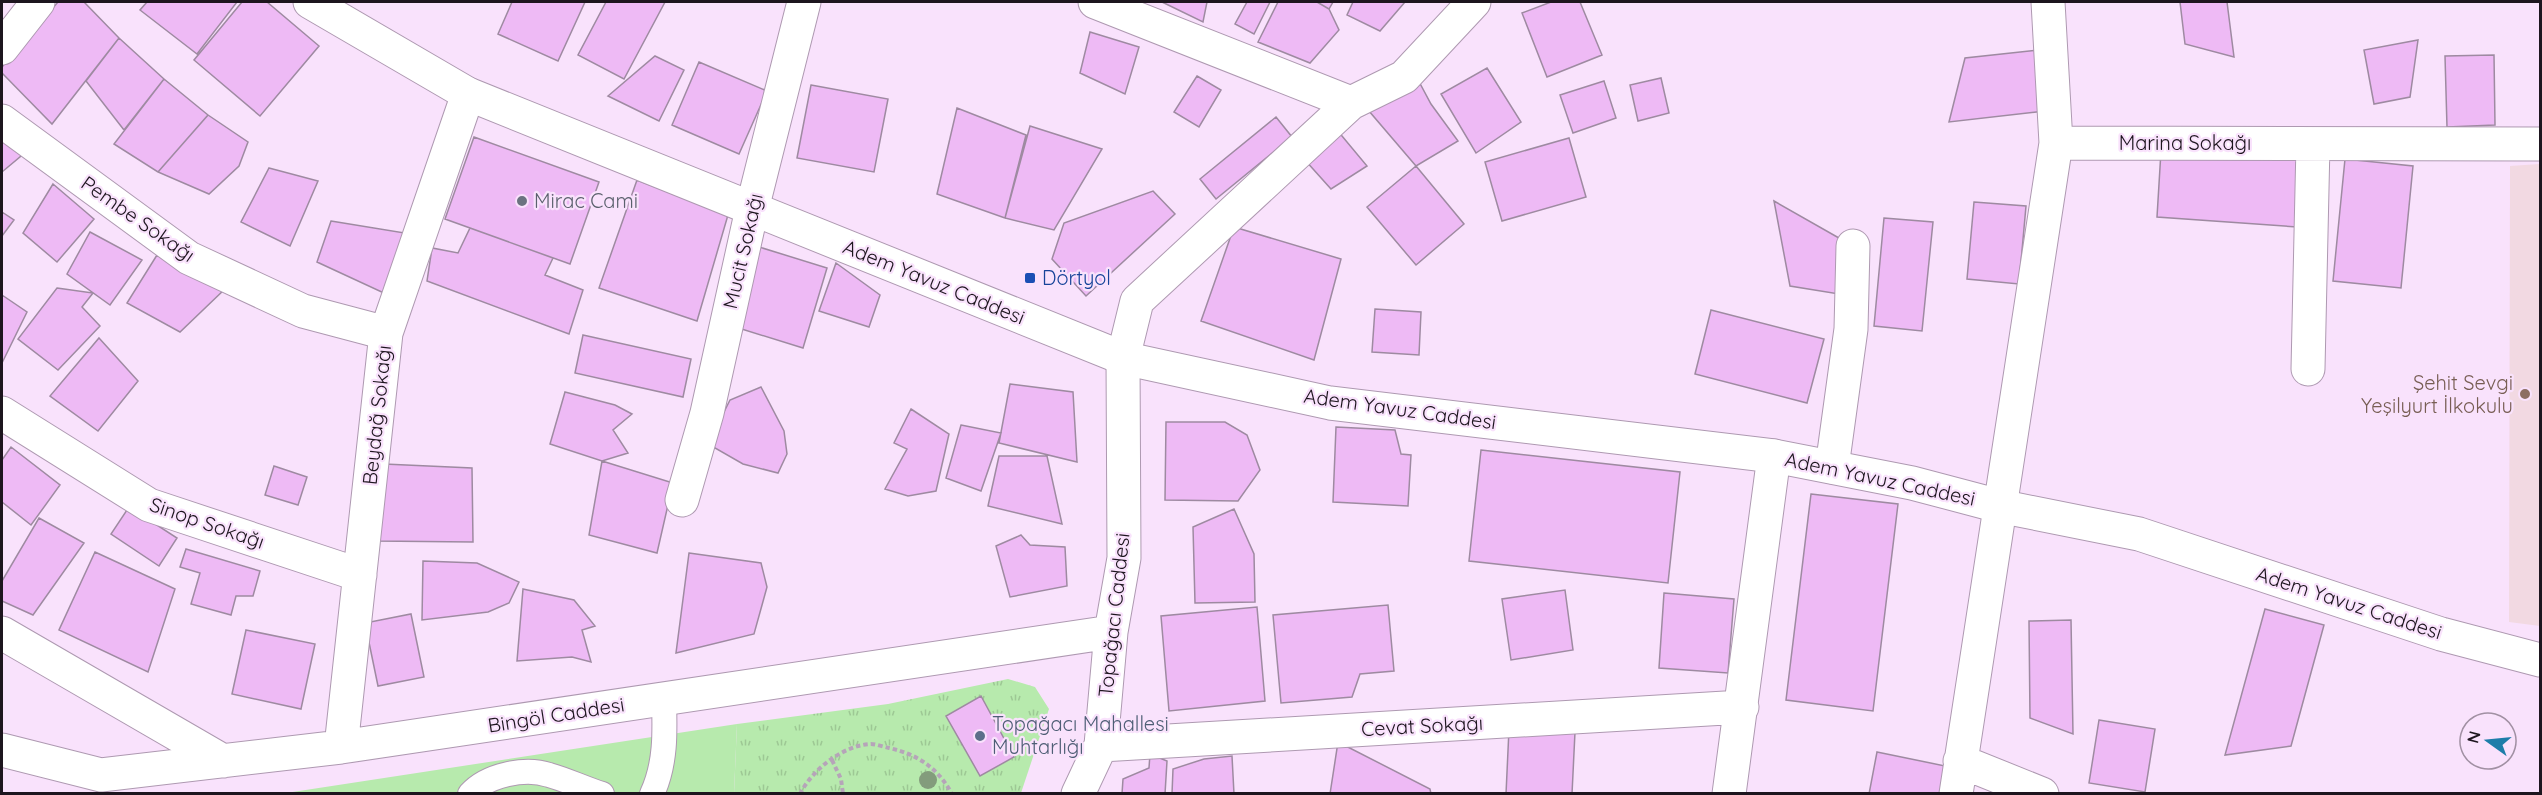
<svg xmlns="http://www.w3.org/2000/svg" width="2542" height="795" font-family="Quicksand,sans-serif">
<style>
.education{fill:#f2d9e2}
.grass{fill:url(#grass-tufts)}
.pitch{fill:#b7eaad}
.building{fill:#eebaf5;stroke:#9e8aa1;stroke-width:1.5}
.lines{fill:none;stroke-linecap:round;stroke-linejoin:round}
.service-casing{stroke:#ae99b1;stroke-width:26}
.minor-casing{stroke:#ae99b1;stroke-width:35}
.tertiary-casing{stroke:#ae99b1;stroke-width:35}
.path{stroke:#b6a4b9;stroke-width:4;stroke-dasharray:4.5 3;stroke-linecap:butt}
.service{stroke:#fff;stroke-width:24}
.minor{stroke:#fff;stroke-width:33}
.tertiary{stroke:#fff;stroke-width:33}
.tree{fill:#839c7c}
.worship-dot{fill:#6b7280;stroke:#f9e2fc;stroke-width:2}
.transit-dot{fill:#1a4fb4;stroke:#f9e2fc;stroke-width:2}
.education-dot{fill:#8d6e63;stroke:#f9e2fc;stroke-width:2}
.service-dot{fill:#5c6f8a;stroke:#f9e2fc;stroke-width:2}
.labels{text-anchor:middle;stroke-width:4.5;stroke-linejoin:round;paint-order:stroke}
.street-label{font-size:20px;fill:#1d151e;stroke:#f9e2fc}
.worship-label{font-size:20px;fill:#5b616d;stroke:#f9e2fc;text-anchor:start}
.transit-label{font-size:20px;fill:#164399;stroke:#f9e2fc;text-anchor:start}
.education-label{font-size:20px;fill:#785e54;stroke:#f9e2fc;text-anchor:end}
.service-label{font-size:20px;fill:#4e5e75;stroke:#f9e2fc;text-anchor:start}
</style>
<defs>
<pattern id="grass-tufts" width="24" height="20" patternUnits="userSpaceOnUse" patternTransform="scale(1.5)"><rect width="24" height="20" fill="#b7eaad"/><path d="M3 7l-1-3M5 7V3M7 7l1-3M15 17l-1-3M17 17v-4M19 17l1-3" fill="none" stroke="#9dc894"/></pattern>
</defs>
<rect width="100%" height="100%" fill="#f9e2fc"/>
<!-- education -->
<path class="education" d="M 2540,164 L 2540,626 L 2509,622 L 2510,166 Z"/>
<!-- grass -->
<path class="grass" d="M 1008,679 L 1035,687 L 1049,709 L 1021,793 L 734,794 L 737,724 L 888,704 Z"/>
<!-- pitch -->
<path class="pitch" d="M 737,724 L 734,793 L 286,793 Z"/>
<!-- building -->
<path class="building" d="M 58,2 L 84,2 L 119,38 L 52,124 L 2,73 L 2,67 Z
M 147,2 L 237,2 L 197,54 L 140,10 Z
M 242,2 L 267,2 L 319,46 L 260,116 L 194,60 Z
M 512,2 L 585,2 L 558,61 L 498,34 Z
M 606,2 L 665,2 L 624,79 L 578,55 Z
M 1162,2 L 1207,2 L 1203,22 Z
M 1247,2 L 1270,2 L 1254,34 L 1235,24 Z
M 1278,2 L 1317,2 L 1329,9 L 1339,30 L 1310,63 L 1258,42 Z
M 1317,2 L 1333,2 L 1329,9 Z
M 1353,2 L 1405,2 L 1380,31 L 1347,15 Z
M 1551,2 L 1580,2 L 1602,55 L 1547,77 L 1522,13 Z
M 2180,2 L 2227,2 L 2234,57 L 2185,44 Z
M 1090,32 L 1139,47 L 1125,94 L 1080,73 Z
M 119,38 L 164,79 L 124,130 L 86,81 Z
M 2418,40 L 2410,97 L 2374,104 L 2364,50 Z
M 2039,50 L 2045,111 L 1949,122 L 1965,58 Z
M 2494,55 L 2495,125 L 2447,127 L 2445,56 Z
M 655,56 L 684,70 L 659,121 L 608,96 Z
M 699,62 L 767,91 L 739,154 L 672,125 Z
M 1487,68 L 1521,122 L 1476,153 L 1441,94 Z
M 1197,76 L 1221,90 L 1199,127 L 1174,112 Z
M 1416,76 L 1431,104 L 1458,141 L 1416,166 L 1369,111 Z
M 1661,78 L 1669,113 L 1638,121 L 1630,85 Z
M 164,79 L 208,115 L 158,172 L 114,144 Z
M 1604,81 L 1616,118 L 1573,133 L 1560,95 Z
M 811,85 L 888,99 L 874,172 L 797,158 Z
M 957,108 L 1026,135 L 1005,218 L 937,194 Z
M 208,115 L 248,142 L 239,166 L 209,194 L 158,172 Z
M 1276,117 L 1292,137 L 1216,199 L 1200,179 Z
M 1030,126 L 1102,149 L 1054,230 L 1005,218 Z
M 1337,130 L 1367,166 L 1331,189 L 1305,160 Z
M 2,133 L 27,151 L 2,172 Z
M 474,137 L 599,182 L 570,264 L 445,219 Z
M 1569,138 L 1586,197 L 1502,221 L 1485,162 Z
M 2161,151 L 2301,159 L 2297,227 L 2157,217 Z
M 2345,159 L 2413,166 L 2401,288 L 2333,281 Z
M 1416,166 L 1464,224 L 1416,265 L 1367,207 Z
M 269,168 L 318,181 L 290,246 L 241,222 Z
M 637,180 L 728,215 L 697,321 L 599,288 Z
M 53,184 L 94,219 L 57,262 L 23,233 Z
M 1153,191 L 1175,214 L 1086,296 L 1052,259 L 1064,223 Z
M 1774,201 L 1853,246 L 1845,295 L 1790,286 Z
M 1974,202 L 2026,206 L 2019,284 L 1967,279 Z
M 2,212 L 14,220 L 2,236 Z
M 1884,218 L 1933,222 L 1922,331 L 1874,326 Z
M 331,221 L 411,234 L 386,294 L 317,262 Z
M 1234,227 L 1341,259 L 1314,360 L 1201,321 Z
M 470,228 L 553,258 L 545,275 L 583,290 L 569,334 L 427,281 L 432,248 L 458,253 Z
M 90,232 L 142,260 L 110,305 L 67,274 Z
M 756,246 L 827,268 L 803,348 L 732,326 Z
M 157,255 L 227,287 L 180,332 L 127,303 Z
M 836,263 L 880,295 L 869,327 L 819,311 Z
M 57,288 L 93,293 L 82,307 L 100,326 L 58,370 L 18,339 Z
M 2,295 L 27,312 L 2,363 Z
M 1375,309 L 1421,312 L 1419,355 L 1372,352 Z
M 1711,310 L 1824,339 L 1807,403 L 1695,374 Z
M 583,335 L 691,359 L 683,397 L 575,373 Z
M 99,338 L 138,381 L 98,431 L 50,396 Z
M 1010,384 L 1073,392 L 1077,462 L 999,443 Z
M 761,387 L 784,431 L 787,454 L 778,473 L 743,464 L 708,444 L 730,400 Z
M 565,392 L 615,405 L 632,414 L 613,430 L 628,453 L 602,461 L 550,444 Z
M 911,409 L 949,434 L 936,491 L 908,496 L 885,489 L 907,449 L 894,443 Z
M 1166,422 L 1225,422 L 1247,435 L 1260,470 L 1238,501 L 1165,500 Z
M 961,425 L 1001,433 L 981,491 L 946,478 Z
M 1336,427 L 1395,430 L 1401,454 L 1411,455 L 1408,506 L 1333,502 Z
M 11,447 L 60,485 L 31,525 L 2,502 L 2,460 Z
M 1481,450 L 1680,472 L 1668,583 L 1469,561 Z
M 999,456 L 1047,456 L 1062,524 L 988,506 Z
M 602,461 L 673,483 L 657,553 L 589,535 Z
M 384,464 L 472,468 L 473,542 L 375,541 Z
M 274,466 L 307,477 L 298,505 L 265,495 Z
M 1811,494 L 1898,504 L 1873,711 L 1786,700 Z
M 129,507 L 177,538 L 159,566 L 111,534 Z
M 1234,509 L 1254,554 L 1255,602 L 1195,603 L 1193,527 Z
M 39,518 L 84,543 L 33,615 L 2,601 L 2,581 Z
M 1021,535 L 1030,545 L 1065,547 L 1067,586 L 1010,597 L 996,546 Z
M 186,549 L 260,571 L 253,596 L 236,596 L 231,615 L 191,604 L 200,573 L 180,567 Z
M 95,552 L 175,589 L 148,672 L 59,630 Z
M 689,553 L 761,563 L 767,587 L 754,634 L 676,653 Z
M 423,561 L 477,563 L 519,582 L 509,603 L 488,612 L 422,620 Z
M 523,589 L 574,600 L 595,626 L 582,630 L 591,662 L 572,657 L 517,661 Z
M 1565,590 L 1573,650 L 1511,660 L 1502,599 Z
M 1664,593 L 1734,599 L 1728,673 L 1659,668 Z
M 1388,605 L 1394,671 L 1360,674 L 1352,697 L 1281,703 L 1273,615 Z
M 1257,607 L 1265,701 L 1169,711 L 1161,616 Z
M 2265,609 L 2324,625 L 2291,746 L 2225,755 Z
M 411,614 L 424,677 L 378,686 L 365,623 Z
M 2071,620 L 2073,734 L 2030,718 L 2029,621 Z
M 246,630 L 315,644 L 301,709 L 232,694 Z
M 981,696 L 1014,757 L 980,776 L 946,716 Z
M 2099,720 L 2155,729 L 2145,792 L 2089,783 Z
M 1509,729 L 1575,732 L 1572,794 L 1506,794 Z
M 1338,742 L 1430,789 L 1431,794 L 1330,794 Z
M 1877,752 L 1950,767 L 1944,794 L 1869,794 Z
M 1150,754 L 1167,761 L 1165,794 L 1122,794 L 1123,779 L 1149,768 Z
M 1232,756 L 1234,794 L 1172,794 L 1173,769 L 1204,759 Z"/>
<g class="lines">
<!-- service casing -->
<g class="service-casing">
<path id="service" d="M 470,794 C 487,775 525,767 549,775 C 567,780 583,788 602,794
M 652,794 C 666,764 665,732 664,699"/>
</g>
<!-- minor casing -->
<g class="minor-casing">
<path id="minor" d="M 1095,2 L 1351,103
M 2,48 L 38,2
M 2,121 L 189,258 L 303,311 L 386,333
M 2056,143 L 2540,144
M 2308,369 L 2313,144
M 2,413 L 149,505 L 360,575
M 1832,467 L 1851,329 L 1853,246
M 682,500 L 707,413 L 752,209 L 804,2
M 2,633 L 223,761
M 1101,745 L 1742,707
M 341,747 L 386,333 L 468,94
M 2,750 L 101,775 L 341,747 L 1111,632
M 1960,761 L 2042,794
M 1078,794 L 1101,745 L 1111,632 L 1124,558 L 1123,358 L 1137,301 L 1351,103 L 1404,77 L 1474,2
M 1729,794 L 1774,456
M 1956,794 L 2056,143 L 2048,2"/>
</g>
<!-- tertiary casing -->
<g class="tertiary-casing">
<path id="tertiary" d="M 310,2 L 468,94 L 1123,358 L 1330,403 L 1774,456 L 1912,483 L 1999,506 L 2139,534 L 2441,634 L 2540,660"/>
</g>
<!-- path -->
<path class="path" d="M 832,760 L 841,779 L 843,794
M 800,794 C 812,770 843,745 871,744 C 876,744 884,747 889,748 C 917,754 938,768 952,794"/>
<!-- service -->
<use href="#service" class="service"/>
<!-- minor -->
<use href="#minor" class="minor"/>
<!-- tertiary -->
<use href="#tertiary" class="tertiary"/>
</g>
<!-- trees -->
<circle class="tree" cx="928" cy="780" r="9"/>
<!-- markers -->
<circle class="worship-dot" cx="522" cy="201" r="6"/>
<rect class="transit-dot" x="1024" y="272" width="12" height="12" rx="3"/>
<circle class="education-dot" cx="2525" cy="394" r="6"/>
<circle class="service-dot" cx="980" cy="736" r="6"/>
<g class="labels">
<!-- street labels -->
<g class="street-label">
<text x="2185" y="150">Marina Sokağı</text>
<text transform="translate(138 219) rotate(35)" y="7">Pembe Sokağı</text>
<text transform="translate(743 251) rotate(-77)" y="7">Mucit Sokağı</text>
<text transform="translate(934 282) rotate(22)" y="7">Adem Yavuz Caddesi</text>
<text transform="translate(1400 409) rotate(8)" y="7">Adem Yavuz Caddesi</text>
<text transform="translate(377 415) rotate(-84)" y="7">Beydağ Sokağı</text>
<text transform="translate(1880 479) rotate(12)" y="7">Adem Yavuz Caddesi</text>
<text transform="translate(207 523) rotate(19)" y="7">Sinop Sokağı</text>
<text transform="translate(2349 603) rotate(18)" y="7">Adem Yavuz Caddesi</text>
<text transform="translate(1114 615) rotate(-84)" y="7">Topağacı Caddesi</text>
<text transform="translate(556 715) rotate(-9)" y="7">Bingöl Caddesi</text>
<text transform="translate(1422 726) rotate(-3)" y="7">Cevat Sokağı</text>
</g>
<!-- worship labels -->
<g class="worship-label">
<text x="534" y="208">Mirac Cami</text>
</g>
<!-- transit labels -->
<g class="transit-label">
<text x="1042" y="285">Dörtyol</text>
</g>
<!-- education labels -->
<g class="education-label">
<text x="2513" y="390">Şehit Sevgi<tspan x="2513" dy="23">Yeşilyurt İlkokulu</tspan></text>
</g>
<!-- service labels -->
<g class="service-label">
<text x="992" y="731">Topağacı Mahallesi<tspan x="992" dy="23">Muhtarlığı</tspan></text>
</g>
</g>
<!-- border -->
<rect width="2542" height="795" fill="none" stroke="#1d151e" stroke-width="6"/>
<!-- north arrow -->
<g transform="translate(2488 741) rotate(285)"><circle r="28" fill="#f9e2fc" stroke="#a190a3" stroke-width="1.5"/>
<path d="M0-4.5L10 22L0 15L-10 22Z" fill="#1d7da9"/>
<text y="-9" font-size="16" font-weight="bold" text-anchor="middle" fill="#1d151e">N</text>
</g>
</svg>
